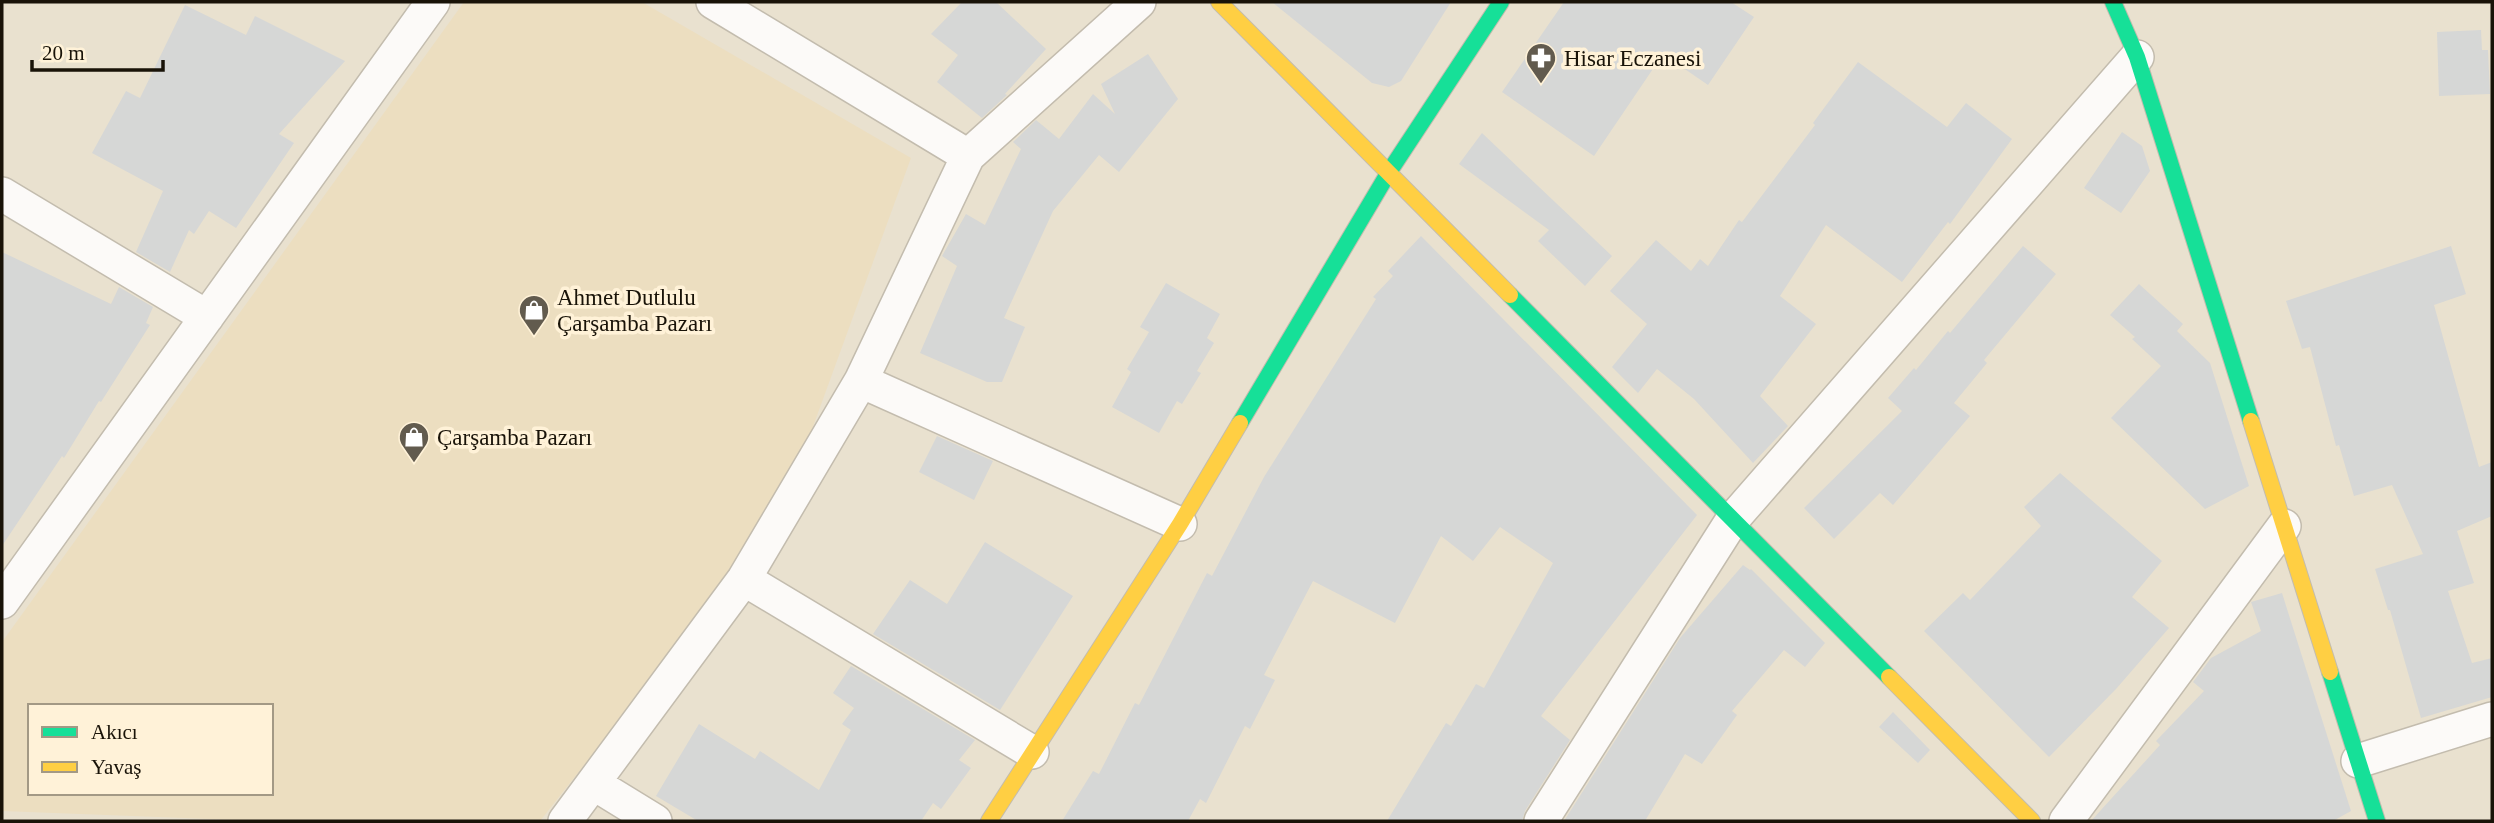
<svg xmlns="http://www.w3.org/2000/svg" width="2494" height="823" font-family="'Times New Roman',serif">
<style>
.built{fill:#ecdec0;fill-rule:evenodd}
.building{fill:#d6d7d6}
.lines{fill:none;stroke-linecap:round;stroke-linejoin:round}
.street-casing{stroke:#c3bcae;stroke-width:36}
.fast-casing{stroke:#c3bcae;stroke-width:18}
.slow-casing{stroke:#c3bcae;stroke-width:18}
.street{stroke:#fcfaf8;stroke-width:33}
.fast{stroke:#16e098;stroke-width:16}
.slow{stroke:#ffcf43;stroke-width:16}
.labels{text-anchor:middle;stroke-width:7;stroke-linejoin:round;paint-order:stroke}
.poi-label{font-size:23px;fill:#191308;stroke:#fff2d8;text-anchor:start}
</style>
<rect width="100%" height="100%" fill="#e9e1cf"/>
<!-- built -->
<path class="built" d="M 464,2 L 642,2 L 911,158 L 780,517 L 540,821 L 265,821 L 2,811 L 2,642 ZM 30,706 L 271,706 L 271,793 L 30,793 Z"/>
<!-- building -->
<path class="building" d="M 962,2 L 996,2 L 1046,49 L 1005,94 L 1007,95 L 982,118 L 937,82 L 958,55 L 931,34 Z
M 1272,2 L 1451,2 L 1401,81 L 1389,87 L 1372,83 Z
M 1564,2 L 1731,2 L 1754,17 L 1708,85 L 1663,54 L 1594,156 L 1502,92 Z
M 185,5 L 246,35 L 255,16 L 345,61 L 279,134 L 294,143 L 236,228 L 209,211 L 194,234 L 189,230 L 170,272 L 136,252 L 163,191 L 92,153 L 126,91 L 140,98 Z
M 2481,30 L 2482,50 L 2488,50 L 2490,94 L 2439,96 L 2437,32 Z
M 1148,54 L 1178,99 L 1119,172 L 1099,155 L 1053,211 L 1004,318 L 1025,327 L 1002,382 L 987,382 L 920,353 L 957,266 L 942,256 L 966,214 L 985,225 L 1021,149 L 1013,142 L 1036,120 L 1059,139 L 1093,94 L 1115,114 L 1101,84 Z
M 1858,62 L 1947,127 L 1966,103 L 2012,139 L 1950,224 L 1948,222 L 1902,282 L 1826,225 L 1780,296 L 1816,324 L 1760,396 L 1788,426 L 1753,463 L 1694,399 L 1657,369 L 1638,393 L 1612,367 L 1647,324 L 1610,291 L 1656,240 L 1691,271 L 1700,259 L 1708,266 L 1739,220 L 1742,222 L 1815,125 L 1813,123 Z
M 2122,132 L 2142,146 L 2150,171 L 2121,213 L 2084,188 Z
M 1482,133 L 1612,256 L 1585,286 L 1538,241 L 1549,230 L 1459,164 Z
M 1421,236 L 1697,515 L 1541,716 L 1570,740 L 1525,811 L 1522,821 L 1387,821 L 1446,723 L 1451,726 L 1476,684 L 1484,688 L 1553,563 L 1500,527 L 1473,561 L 1441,536 L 1395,623 L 1313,581 L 1264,675 L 1275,680 L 1250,729 L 1245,726 L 1206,803 L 1200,799 L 1188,821 L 1062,821 L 1093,771 L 1099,774 L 1135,703 L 1139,705 L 1207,573 L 1212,576 L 1264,477 L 1376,299 L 1373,297 L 1393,276 L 1388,271 Z
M 2023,246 L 2056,274 L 1984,360 L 1987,363 L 1954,403 L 1970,416 L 1893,505 L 1880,493 L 1834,539 L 1804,508 L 1902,411 L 1888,398 L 1914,368 L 1916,370 L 1948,331 L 1950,333 Z
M 2451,246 L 2466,294 L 2434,305 L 2479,467 L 2492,462 L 2492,516 L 2457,531 L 2474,583 L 2448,591 L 2472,663 L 2492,658 L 2492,697 L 2421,718 L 2390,610 L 2388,610 L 2375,569 L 2423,554 L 2392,485 L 2354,496 L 2339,445 L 2336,446 L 2310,347 L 2302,349 L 2286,301 Z
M 2,252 L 111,304 L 119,287 L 153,307 L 146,323 L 150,325 L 101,402 L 99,401 L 64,458 L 62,456 L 2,546 Z
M 1166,283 L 1220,314 L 1207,338 L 1214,343 L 1197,371 L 1201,373 L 1182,404 L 1177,401 L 1159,433 L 1112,407 L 1131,372 L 1127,369 L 1149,332 L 1140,327 Z
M 2139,284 L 2183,324 L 2177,331 L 2210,363 L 2249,486 L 2205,509 L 2111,418 L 2161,366 L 2132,339 L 2135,337 L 2110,315 Z
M 937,436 L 993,461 L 974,500 L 919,472 Z
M 2060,473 L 2162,561 L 2132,597 L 2169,628 L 2116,689 L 2049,757 L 1924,631 L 1963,593 L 1970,600 L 2041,526 L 2024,507 Z
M 985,542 L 1073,596 L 1000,710 L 873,634 L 910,580 L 947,604 Z
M 1743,565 L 1750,570 L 1751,569 L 1825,643 L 1805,667 L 1784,650 L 1732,711 L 1737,715 L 1702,764 L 1685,754 L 1645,821 L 1564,821 L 1680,638 Z
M 2282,593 L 2351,811 L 2333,821 L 2091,821 L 2160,745 L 2156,741 L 2204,691 L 2193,682 L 2211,658 L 2261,631 L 2251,602 Z
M 851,666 L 975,740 L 959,760 L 971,768 L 941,809 L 933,803 L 921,821 L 698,821 L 656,796 L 699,724 L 755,759 L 760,751 L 819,790 L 851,730 L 842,724 L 854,708 L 833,693 Z
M 1893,712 L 1930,750 L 1918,763 L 1879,727 Z"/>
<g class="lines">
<!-- street casing -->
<g class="street-casing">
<path id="street" d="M 713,2 L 968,156
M 2,194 L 207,317
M 861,381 L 1180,524
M 744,579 L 1032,752
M 2,602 L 433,2
M 2358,761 L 2492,719
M 593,783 L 655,821
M 565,821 L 744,579 L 861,381 L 968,156 L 1139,2
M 1541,821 L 1733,519 L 2137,57
M 2066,821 L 2284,526"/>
</g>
<!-- fast casing -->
<g class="fast-casing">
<path id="fast" d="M 2113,2 L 2137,57 L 2251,421
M 1510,295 L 1889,677
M 1240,423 L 1389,172 L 1501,2
M 2330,672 L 2377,821"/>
</g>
<!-- slow casing -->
<g class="slow-casing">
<path id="slow" d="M 1219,2 L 1510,295
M 2251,421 L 2330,672
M 1889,677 L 2032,821
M 989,821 L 1180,524 L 1240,423"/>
</g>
<!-- street -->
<use href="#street" class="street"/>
<!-- fast -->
<use href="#fast" class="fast"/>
<!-- slow -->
<use href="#slow" class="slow"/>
</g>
<!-- icons -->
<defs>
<g id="pharmacy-pin" transform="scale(1.575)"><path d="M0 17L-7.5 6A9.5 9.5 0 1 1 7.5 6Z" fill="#625b4e" stroke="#fff2d8"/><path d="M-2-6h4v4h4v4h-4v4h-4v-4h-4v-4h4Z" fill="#fff"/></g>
<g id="shop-pin" transform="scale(1.575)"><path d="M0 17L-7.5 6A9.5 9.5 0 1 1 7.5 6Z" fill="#625b4e" stroke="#fff2d8"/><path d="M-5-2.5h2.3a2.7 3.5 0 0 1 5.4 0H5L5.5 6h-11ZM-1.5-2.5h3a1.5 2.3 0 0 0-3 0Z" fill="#fff"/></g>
</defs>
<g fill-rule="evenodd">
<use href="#pharmacy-pin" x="1541" y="58"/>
<use href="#shop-pin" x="534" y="310"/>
<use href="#shop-pin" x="414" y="437"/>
</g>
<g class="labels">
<!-- poi labels -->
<g class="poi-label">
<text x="1564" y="66">Hisar Eczanesi</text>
<text x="557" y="305">Ahmet Dutlulu<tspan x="557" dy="26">Çarşamba Pazarı</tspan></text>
<text x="437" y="445">Çarşamba Pazarı</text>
</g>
</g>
<!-- border -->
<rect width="2494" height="823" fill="none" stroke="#191308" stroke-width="7"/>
<!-- legend -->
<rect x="28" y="704" width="245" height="91" fill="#fff2d8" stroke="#a39985" stroke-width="2"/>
<rect x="42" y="727" width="35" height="10" fill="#16e098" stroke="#a39985" stroke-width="2"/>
<text x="91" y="739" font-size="21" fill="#191308">Akıcı</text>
<rect x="42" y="762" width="35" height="10" fill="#ffcf43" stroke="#a39985" stroke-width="2"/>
<text x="91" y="774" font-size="21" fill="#191308">Yavaş</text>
<!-- scale -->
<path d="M32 60v10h131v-10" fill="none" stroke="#191308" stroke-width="3.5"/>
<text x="42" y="60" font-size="21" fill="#191308" stroke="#fff2d8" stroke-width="5" paint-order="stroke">20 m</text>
</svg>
